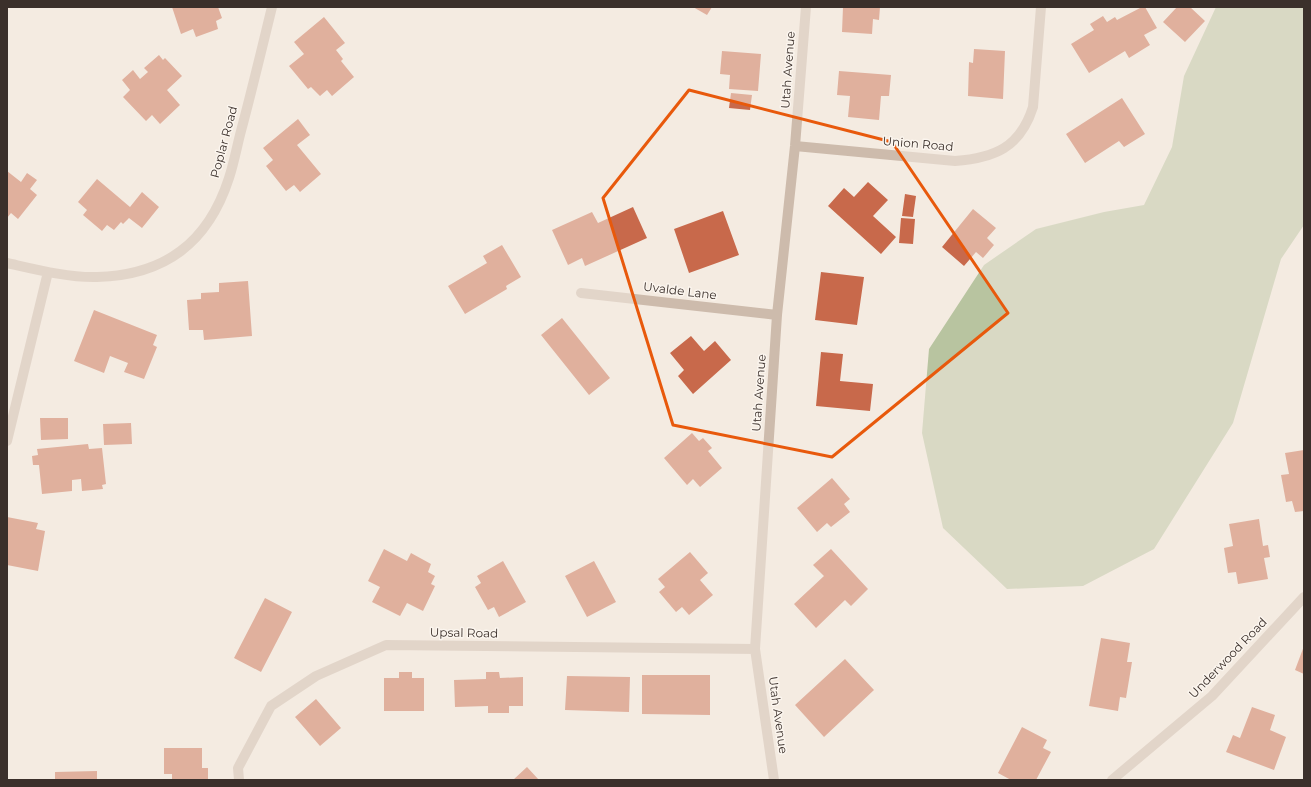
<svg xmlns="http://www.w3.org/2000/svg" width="1311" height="787" font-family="Montserrat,sans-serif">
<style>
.green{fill:#b8c4a0}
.building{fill:#c8694b}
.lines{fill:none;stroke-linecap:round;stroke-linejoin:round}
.street{stroke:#cdbbac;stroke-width:10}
.marked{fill:none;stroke:#e8590c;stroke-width:3;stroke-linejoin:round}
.labels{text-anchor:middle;stroke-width:3;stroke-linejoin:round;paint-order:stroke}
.street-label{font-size:12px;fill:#3b302b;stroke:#fbf5ee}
</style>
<rect width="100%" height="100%" fill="#f4ebe1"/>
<!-- green -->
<path class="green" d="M 1216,7 L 1304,7 L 1304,225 L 1281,259 L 1233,423 L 1154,549 L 1083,586 L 1007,589 L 943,528 L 922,433 L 929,349 L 984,265 L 1036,229 L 1104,212 L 1144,205 L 1172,147 L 1184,76 Z"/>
<!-- building -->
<path class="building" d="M 172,7 L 218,7 L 222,18 L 216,21 L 218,29 L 196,37 L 193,29 L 181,34 Z
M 693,7 L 712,7 L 707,15 Z
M 843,7 L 880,7 L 879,20 L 873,19 L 872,34 L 842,32 Z
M 1142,7 L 1145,7 L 1157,28 L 1144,35 L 1150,45 L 1129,58 L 1125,51 L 1089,73 L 1071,44 L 1094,30 L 1090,24 L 1103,16 L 1107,22 L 1115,17 L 1117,20 Z
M 1177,7 L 1190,7 L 1205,21 L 1185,42 L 1163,22 Z
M 324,17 L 345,43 L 336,50 L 343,59 L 341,61 L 354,77 L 332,96 L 327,90 L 320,96 L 311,87 L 308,89 L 289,66 L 304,54 L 294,42 Z
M 974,49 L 1005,51 L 1003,99 L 968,96 L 969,62 L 973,63 Z
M 722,51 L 761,54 L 758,91 L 729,89 L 730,75 L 720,74 Z
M 159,55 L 163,60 L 165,58 L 182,76 L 167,90 L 180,105 L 160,124 L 152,115 L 146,121 L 123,97 L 130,90 L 122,80 L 133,70 L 140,79 L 148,72 L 144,68 Z
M 839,71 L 891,75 L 889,96 L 881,96 L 879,120 L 848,117 L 850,96 L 837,95 Z
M 731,93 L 752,95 L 750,110 L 729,108 Z
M 1122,98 L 1145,134 L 1124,147 L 1119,141 L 1085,163 L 1066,134 Z
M 298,119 L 310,135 L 297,145 L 321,174 L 300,192 L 294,185 L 286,191 L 266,166 L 273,160 L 263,148 Z
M 7,171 L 21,182 L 27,173 L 37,180 L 30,189 L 37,195 L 18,219 L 11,213 L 7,218 Z
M 97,179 L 130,207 L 142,192 L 159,207 L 142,228 L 129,218 L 123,224 L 121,222 L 114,230 L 107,225 L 102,231 L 83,215 L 87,210 L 78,202 Z
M 868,182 L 888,200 L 873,216 L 896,237 L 881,254 L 828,206 L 844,188 L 854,197 Z
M 905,194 L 916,196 L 913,217 L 902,216 Z
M 633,207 L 647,238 L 585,266 L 582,258 L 568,265 L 552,230 L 592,212 L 598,223 Z
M 973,209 L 996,228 L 987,238 L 994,245 L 983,258 L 976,252 L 964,266 L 942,247 Z
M 723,211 L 739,255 L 689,273 L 674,229 Z
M 901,218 L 915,219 L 913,244 L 899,243 Z
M 502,245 L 521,277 L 506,286 L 507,289 L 465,314 L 448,286 L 487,263 L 483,256 Z
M 821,272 L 864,277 L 857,325 L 815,320 Z
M 248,281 L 252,336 L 204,340 L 203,330 L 189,330 L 187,300 L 201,299 L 201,293 L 219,292 L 219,283 Z
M 94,310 L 157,335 L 153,345 L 157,347 L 144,379 L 124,372 L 128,363 L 110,356 L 104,373 L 74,361 Z
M 562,318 L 610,378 L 589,395 L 541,335 Z
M 691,336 L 704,351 L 715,341 L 731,360 L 693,394 L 678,376 L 684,370 L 670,353 Z
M 821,352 L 843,354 L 840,381 L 873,384 L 870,411 L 816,406 Z
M 40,418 L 68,418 L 68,439 L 41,440 Z
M 131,423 L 132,444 L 104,445 L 103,424 Z
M 692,433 L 699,441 L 703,438 L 712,448 L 708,451 L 722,468 L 700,487 L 693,479 L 687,485 L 664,458 Z
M 88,444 L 89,449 L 102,448 L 106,484 L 102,485 L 103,489 L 82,491 L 81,479 L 72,480 L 72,491 L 42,494 L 39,465 L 33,465 L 32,456 L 38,455 L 37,449 Z
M 1304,450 L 1304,511 L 1295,512 L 1292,501 L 1286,502 L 1281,475 L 1289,474 L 1285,453 Z
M 832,478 L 850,499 L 844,504 L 850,512 L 831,527 L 827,523 L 817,532 L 797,508 Z
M 7,517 L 38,523 L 36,529 L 45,531 L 38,571 L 7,565 Z
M 1259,519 L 1263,546 L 1268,545 L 1270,557 L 1264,558 L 1268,579 L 1238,584 L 1236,572 L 1228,573 L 1224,548 L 1233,546 L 1229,524 Z
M 384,549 L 407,561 L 411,553 L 431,564 L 428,572 L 435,576 L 431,584 L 435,586 L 423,611 L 407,603 L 400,616 L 372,602 L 380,587 L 368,581 Z
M 831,549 L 868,589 L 851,606 L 845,600 L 816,628 L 794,604 L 824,576 L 813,565 Z
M 690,552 L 708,573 L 700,580 L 713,595 L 689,615 L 682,607 L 676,612 L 659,592 L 665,587 L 658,579 Z
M 503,561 L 526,602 L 499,617 L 494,607 L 488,610 L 475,587 L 481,583 L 477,576 Z
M 594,561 L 616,602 L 587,617 L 565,576 Z
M 265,598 L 292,612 L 261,672 L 234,658 Z
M 1101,638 L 1130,643 L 1127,662 L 1132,662 L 1126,698 L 1120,697 L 1118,711 L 1089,706 Z
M 1304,646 L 1304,674 L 1295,670 Z
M 845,659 L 874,690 L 824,737 L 795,705 Z
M 399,672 L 412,672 L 412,678 L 424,678 L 424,711 L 384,711 L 384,678 L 399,678 Z
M 486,672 L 499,672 L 500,678 L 523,677 L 523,706 L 509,706 L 509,713 L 488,713 L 488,706 L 455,707 L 454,680 L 486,679 Z
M 642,675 L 710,675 L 710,715 L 642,714 Z
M 567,676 L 630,677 L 629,712 L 565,710 Z
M 316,699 L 341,728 L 320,746 L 295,717 Z
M 1252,707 L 1275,715 L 1270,730 L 1286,737 L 1274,770 L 1226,752 L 1233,735 L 1240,738 Z
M 1022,727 L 1047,740 L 1043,748 L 1051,752 L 1036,780 L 1011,780 L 998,773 Z
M 164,748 L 202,748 L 202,768 L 208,768 L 208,780 L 172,780 L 172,774 L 164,774 Z
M 527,767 L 539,780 L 513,780 Z
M 97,771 L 97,780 L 55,780 L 55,772 Z"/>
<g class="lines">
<!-- street -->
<path class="street" d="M 795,146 L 955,161 C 994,158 1020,148 1033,107 L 1041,7
M 7,263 C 34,269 69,278 97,277 C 165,275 208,243 229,178 C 234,163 237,146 241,131 C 252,90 262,48 272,7
M 581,293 L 777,315
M 7,441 L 48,272
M 239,780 L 238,768 L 271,706 L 316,676 L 386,645 L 755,649
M 774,780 L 755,649 L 777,315 L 795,146 L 806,7
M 1112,780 L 1212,696 L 1304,597"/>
</g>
<!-- marked area -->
<path d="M0 0H1311V787H0ZM 689,90 L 892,142 L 1008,313 L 832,457 L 673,425 L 603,198 Z" fill="#f4ebe1" fill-opacity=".55" fill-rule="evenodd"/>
<path class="marked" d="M 689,90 L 892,142 L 1008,313 L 832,457 L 673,425 L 603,198 Z"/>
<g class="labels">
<!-- street labels -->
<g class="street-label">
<text transform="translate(788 70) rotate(-86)" y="4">Utah Avenue</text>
<text transform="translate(224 142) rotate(-75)" y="4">Poplar Road</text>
<text transform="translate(918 144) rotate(5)" y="4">Union Road</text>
<text transform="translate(680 291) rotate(7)" y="4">Uvalde Lane</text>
<text transform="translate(759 393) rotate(-86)" y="4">Utah Avenue</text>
<text transform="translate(464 633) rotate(1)" y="4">Upsal Road</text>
<text transform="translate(1228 658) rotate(-46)" y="4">Underwood Road</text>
<text transform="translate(778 715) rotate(82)" y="4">Utah Avenue</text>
</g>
</g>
<!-- border -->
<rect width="1311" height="787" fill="none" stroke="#3b302b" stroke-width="16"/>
</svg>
